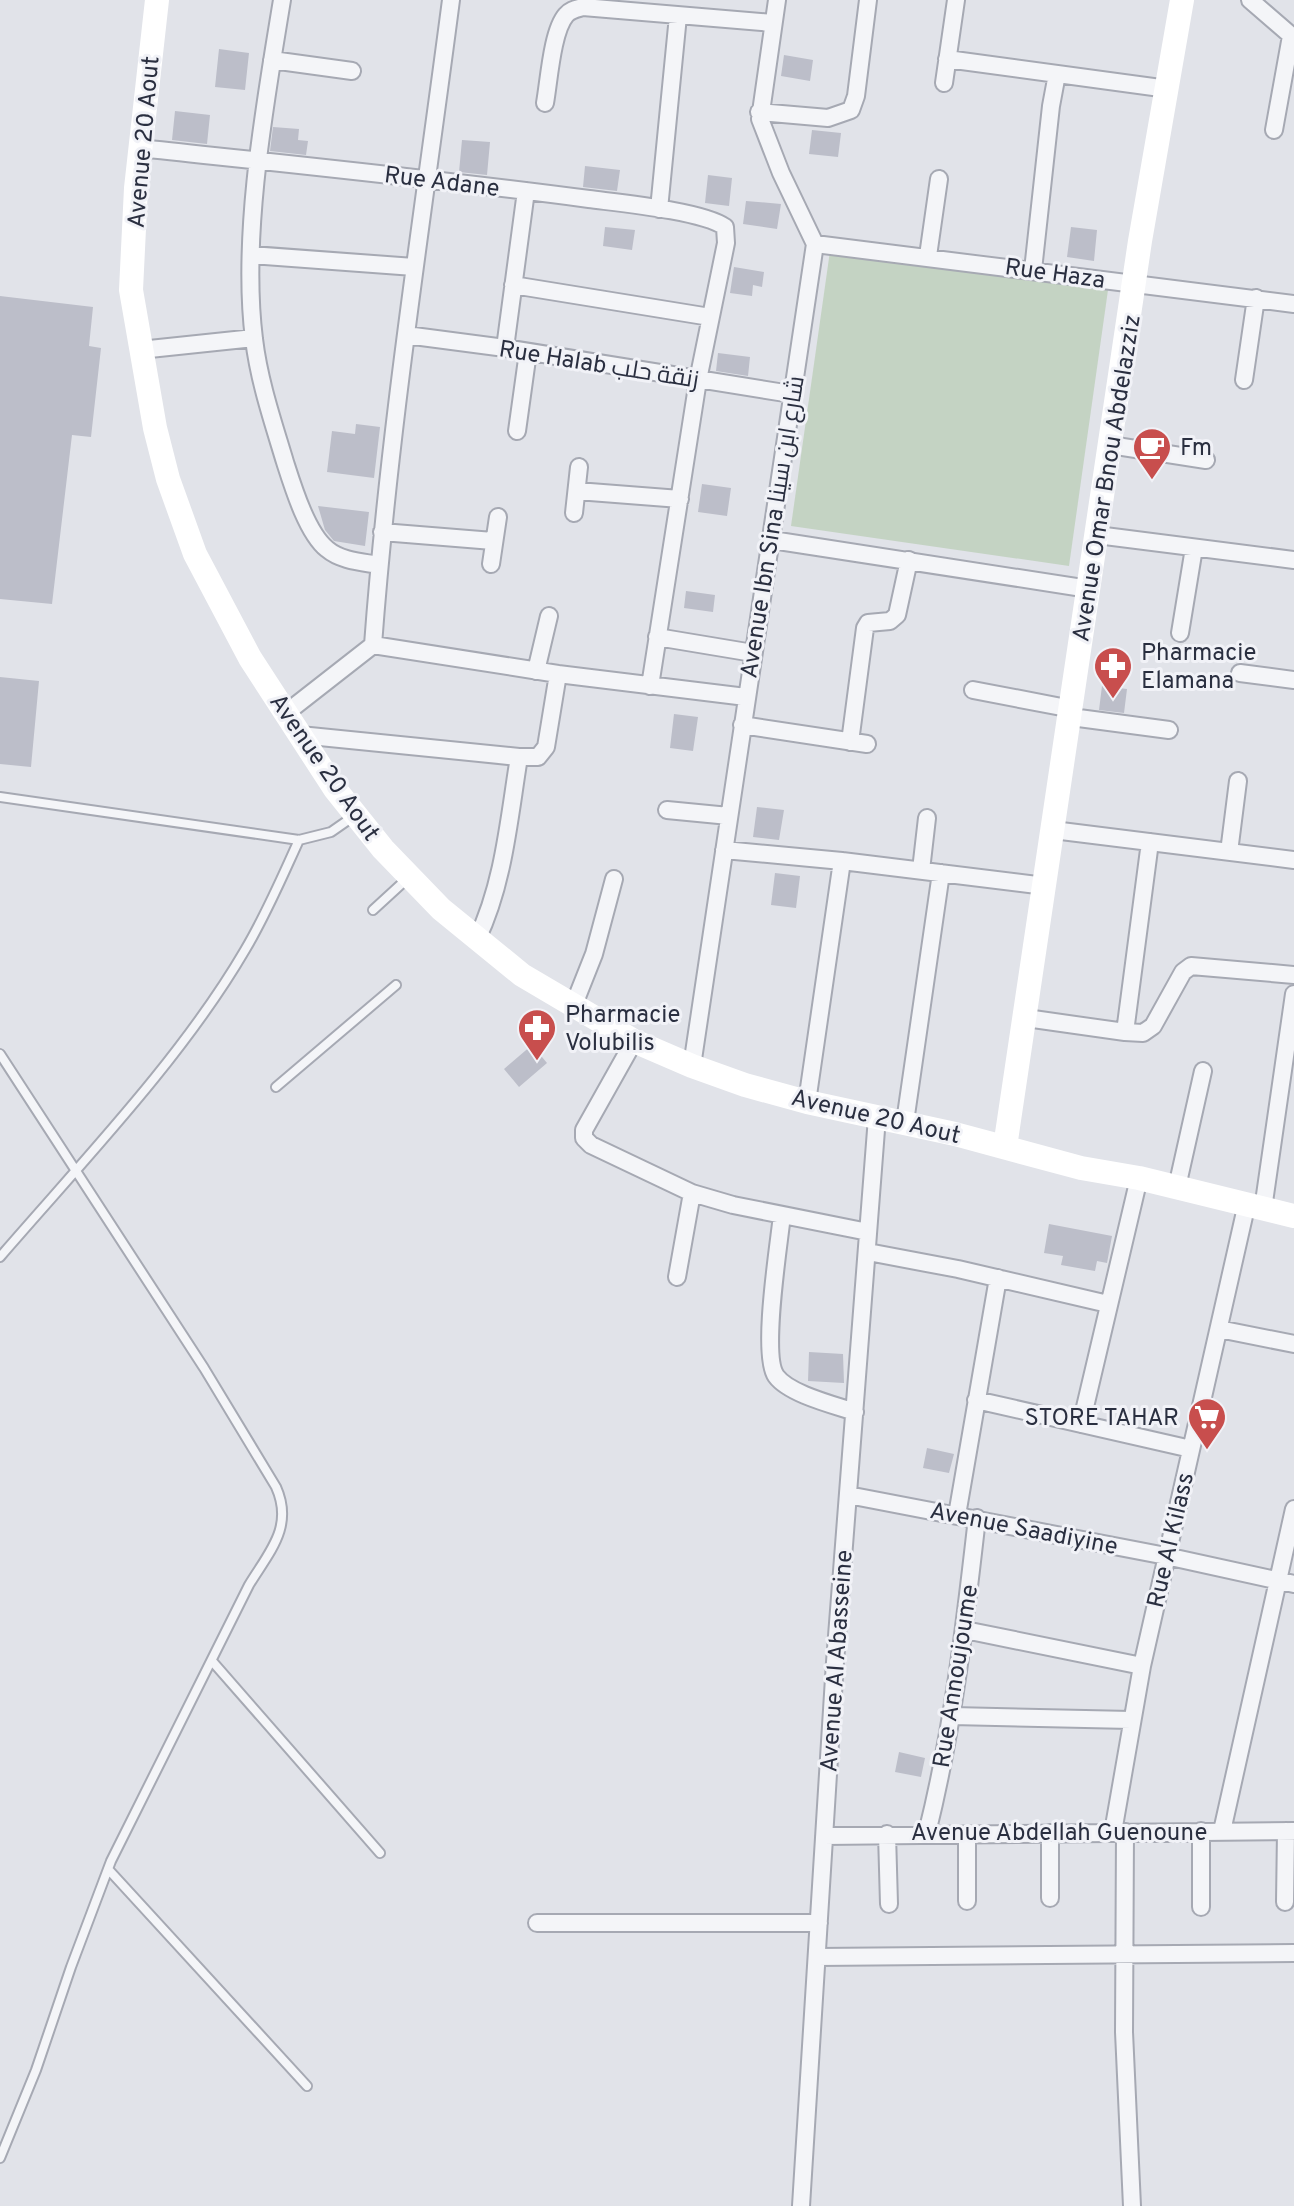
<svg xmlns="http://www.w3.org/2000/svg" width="1294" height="2206" font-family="Overpass,Cairo,sans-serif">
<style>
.green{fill:#c4d3c3}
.building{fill:#bcbec9}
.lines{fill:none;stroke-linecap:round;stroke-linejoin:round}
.lane-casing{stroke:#a6a9b3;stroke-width:12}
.street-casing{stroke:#a6a9b3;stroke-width:20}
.lane{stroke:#f4f5f8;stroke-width:8}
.street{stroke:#f4f5f8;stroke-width:16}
.secondary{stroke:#fff;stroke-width:24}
.labels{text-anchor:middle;stroke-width:6;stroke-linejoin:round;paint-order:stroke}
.street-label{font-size:24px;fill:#2a2f40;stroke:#f1f2f7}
.poi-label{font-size:24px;fill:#2a2f40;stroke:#f1f2f7;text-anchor:start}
</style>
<rect width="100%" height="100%" fill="#e1e3e9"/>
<!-- green -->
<path class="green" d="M 830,251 L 1108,290 L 1069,566 L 791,526 Z"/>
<!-- building -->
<path class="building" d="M 219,49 L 249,53 L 245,90 L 215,87 Z
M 784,55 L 813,60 L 810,81 L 781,76 Z
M 175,111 L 210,115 L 207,144 L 172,140 Z
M 273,127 L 299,129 L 298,140 L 308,141 L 306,155 L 270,151 Z
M 812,130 L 841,133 L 838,157 L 809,154 Z
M 462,140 L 490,142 L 487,175 L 459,172 Z
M 585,166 L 620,170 L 617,191 L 583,187 Z
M 708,175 L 732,178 L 729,206 L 705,203 Z
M 746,201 L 781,204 L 777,229 L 743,224 Z
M 605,227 L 635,230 L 632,250 L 603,246 Z
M 1071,227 L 1097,230 L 1094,261 L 1067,257 Z
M 734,267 L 764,272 L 762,287 L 753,285 L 752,296 L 730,293 Z
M 0,296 L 93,307 L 89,346 L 101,348 L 91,437 L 72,435 L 52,604 L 0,599 Z
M 718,353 L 750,357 L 748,376 L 716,371 Z
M 356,424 L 380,427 L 374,478 L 327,472 L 332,431 L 355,434 Z
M 702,484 L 731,488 L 727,516 L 698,512 Z
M 318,506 L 369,512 L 365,546 L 334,541 L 325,530 Z
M 686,591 L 715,595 L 713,612 L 684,608 Z
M 0,677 L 39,681 L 31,767 L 0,764 Z
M 1102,686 L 1127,689 L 1124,713 L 1099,710 Z
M 674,714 L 698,717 L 693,751 L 670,748 Z
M 757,807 L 784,810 L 779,840 L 753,837 Z
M 775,873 L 800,876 L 796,908 L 771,905 Z
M 532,1045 L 547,1063 L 519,1087 L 504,1069 Z
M 1049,1224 L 1112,1236 L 1107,1263 L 1097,1261 L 1095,1271 L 1061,1265 L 1063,1256 L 1044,1253 Z
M 809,1352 L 843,1354 L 844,1383 L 808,1381 Z
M 927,1448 L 954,1454 L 949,1473 L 923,1468 Z
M 899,1752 L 925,1758 L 921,1777 L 895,1772 Z"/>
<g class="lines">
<!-- lane casing -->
<g class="lane-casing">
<path id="lane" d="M 0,797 L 299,840 L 331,832 L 354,816
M 373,910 L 409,877
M 0,1054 L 204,1368 L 276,1487 C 294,1527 269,1552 249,1585 L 111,1861 L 71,1967 L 36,2070 L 0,2158
M 276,1087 L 396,985
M 0,1257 C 82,1162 182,1058 245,950 C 266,915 282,877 299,840
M 212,1661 L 380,1853
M 108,1869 L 307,2086"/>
</g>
<!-- street casing -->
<g class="street-casing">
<path id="street" d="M 282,0 C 265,104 241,235 254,339 C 259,381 273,422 285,462 C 293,487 307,533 327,549 C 341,561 362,562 379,565
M 1250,0 L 1294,38
M 947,59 L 1168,89
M 272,60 L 352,71
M 944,83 L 956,0
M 545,103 C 549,81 552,31 566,15 C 570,10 576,9 583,7 L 772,23
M 759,112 L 828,118 L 851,110 L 856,96 L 868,0
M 1274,130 L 1291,36
M 139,148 C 289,164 439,179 589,199 C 619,203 703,211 725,227 L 726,243 L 698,380 L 650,686
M 659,209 L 678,16
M 815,244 L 1294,304
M 252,255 L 414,267
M 928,256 L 939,179
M 1033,270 L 1051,106 L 1057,74
M 513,285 L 710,317
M 406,335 L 505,348 L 791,394
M 505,348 L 526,191
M 140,350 L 254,338
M 1244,380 L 1256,298
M 517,431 L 528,352
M 1110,445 L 1206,460
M 577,491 L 680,499
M 574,513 L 579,467
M 382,532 L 493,541
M 1097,535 L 1294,560
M 772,540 L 1089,589
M 491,564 L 498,517
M 1180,633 L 1194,548
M 657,637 L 753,653
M 373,645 C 389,429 423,215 451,0
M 536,671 L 549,616
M 1240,673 L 1294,680
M 973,690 L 1072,709
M 286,713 L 373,645 L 558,674 L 746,697
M 1071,717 L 1169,730
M 742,725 L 867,744
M 300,735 L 519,757 L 538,757 L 546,747 L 558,674
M 850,742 L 865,628 L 868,623 L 890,621 L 897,615 L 909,560
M 667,810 L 729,816
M 1053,830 L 1294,860
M 724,850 L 842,861 L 1045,886
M 1229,852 L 1238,781
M 921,870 L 927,818
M 477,939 C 504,883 509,818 519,757
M 573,1007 L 594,954 L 614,879
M 1026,1018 L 1125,1032 L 1150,842
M 1125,1032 L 1143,1033 L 1153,1026 L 1183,972 L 1191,966 L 1294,975
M 634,1041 L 584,1130 L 584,1138 L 591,1145 L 692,1193 L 733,1205 L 868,1232
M 692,1066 L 815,244 L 781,173 L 760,119 L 777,0
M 807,1102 L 842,861
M 905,1122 L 941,873
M 1177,1187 L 1203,1071
M 1263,1209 L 1294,994
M 782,1215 C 779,1244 761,1355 776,1376 C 789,1394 834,1405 855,1412
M 868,1252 L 958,1269 L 1108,1304
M 677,1277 L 692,1193
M 1219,1329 L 1294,1344
M 976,1400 L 1191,1449
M 1081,1424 L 1139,1178
M 848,1495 L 1166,1556 L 1294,1584
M 957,1515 L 998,1278
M 965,1630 L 1142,1666
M 952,1716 L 1131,1720
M 1201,1831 L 1201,1907
M 1222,1831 L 1294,1509
M 1113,1832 L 1142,1666 L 1247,1203
M 1125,1832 L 1124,2032 L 1132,2206
M 927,1833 C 953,1729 965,1624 977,1518
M 1050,1833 L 1050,1898
M 887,1834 L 889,1904
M 967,1834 L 967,1901
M 824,1836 L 1294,1831
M 1285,1902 L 1286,1831
M 537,1923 L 819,1923
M 817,1957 L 1294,1953
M 801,2206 L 835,1662 L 877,1117"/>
</g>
<!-- lane -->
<use href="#lane" class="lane"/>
<!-- street -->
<use href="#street" class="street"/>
<!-- secondary -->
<path class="secondary" d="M 157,0 L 136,188 L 131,290 L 155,428 L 168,479 L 195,554 L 250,658 L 335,789 L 383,849 L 441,909 L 522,975 L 634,1041 L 692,1066 L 745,1085 L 807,1102 L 955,1134 L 1081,1168 L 1139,1178 L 1294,1216
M 1005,1147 L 1140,241 L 1182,0"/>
</g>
<!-- icons -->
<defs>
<g id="cafe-pin" transform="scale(2)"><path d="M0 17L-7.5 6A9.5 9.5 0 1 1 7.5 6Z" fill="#c84e4d" stroke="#f1f2f7"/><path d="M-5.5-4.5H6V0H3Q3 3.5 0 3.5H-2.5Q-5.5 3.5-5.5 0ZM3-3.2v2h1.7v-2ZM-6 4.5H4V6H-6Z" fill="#fff"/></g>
<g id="pharmacy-pin" transform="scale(2)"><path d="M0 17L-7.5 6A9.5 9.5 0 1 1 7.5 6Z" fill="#c84e4d" stroke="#f1f2f7"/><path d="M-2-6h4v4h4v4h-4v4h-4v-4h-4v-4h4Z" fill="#fff"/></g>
<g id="supermarket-pin" transform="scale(2)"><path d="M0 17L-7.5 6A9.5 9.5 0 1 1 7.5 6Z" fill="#c84e4d" stroke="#f1f2f7"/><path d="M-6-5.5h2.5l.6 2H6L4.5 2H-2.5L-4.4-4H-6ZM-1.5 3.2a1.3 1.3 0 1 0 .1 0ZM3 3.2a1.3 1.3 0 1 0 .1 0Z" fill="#fff"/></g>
</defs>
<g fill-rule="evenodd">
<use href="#cafe-pin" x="1152" y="447"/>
<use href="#pharmacy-pin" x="1113" y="666"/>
<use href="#pharmacy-pin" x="537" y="1028"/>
<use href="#supermarket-pin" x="1207" y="1417"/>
</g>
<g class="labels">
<!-- street labels -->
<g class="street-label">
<text transform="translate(143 142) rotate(-85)" y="8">Avenue 20 Aout</text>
<text transform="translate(442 181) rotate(7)" y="8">Rue Adane</text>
<text transform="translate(1055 273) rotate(8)" y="8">Rue Haza</text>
<text transform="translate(599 364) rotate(9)" y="8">Rue Halab زنقة حلب</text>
<text transform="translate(1106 478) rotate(-81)" y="8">Avenue Omar Bnou Abdelazziz</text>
<text transform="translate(772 527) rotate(-81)" y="8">Avenue Ibn Sina شارع ابن سينا</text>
<text transform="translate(325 767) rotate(55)" y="8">Avenue 20 Aout</text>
<text transform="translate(876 1116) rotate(13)" y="8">Avenue 20 Aout</text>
<text transform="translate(1024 1528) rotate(11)" y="8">Avenue Saadiyine</text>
<text transform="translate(1170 1540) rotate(-77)" y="8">Rue Al Kilass</text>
<text transform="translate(836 1661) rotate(-86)" y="8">Avenue Al Abasseine</text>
<text transform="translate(955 1676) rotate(-81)" y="8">Rue Annoujoume</text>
<text x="1059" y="1840">Avenue Abdellah Guenoune</text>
</g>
<!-- poi labels -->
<g class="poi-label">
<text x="1180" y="455">Fm</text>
<text x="1141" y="660">Pharmacie<tspan x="1141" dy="28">Elamana</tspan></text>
<text x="565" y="1022">Pharmacie<tspan x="565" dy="28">Volubilis</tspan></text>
<text x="1179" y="1425" text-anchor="end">STORE TAHAR</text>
</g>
</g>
</svg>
